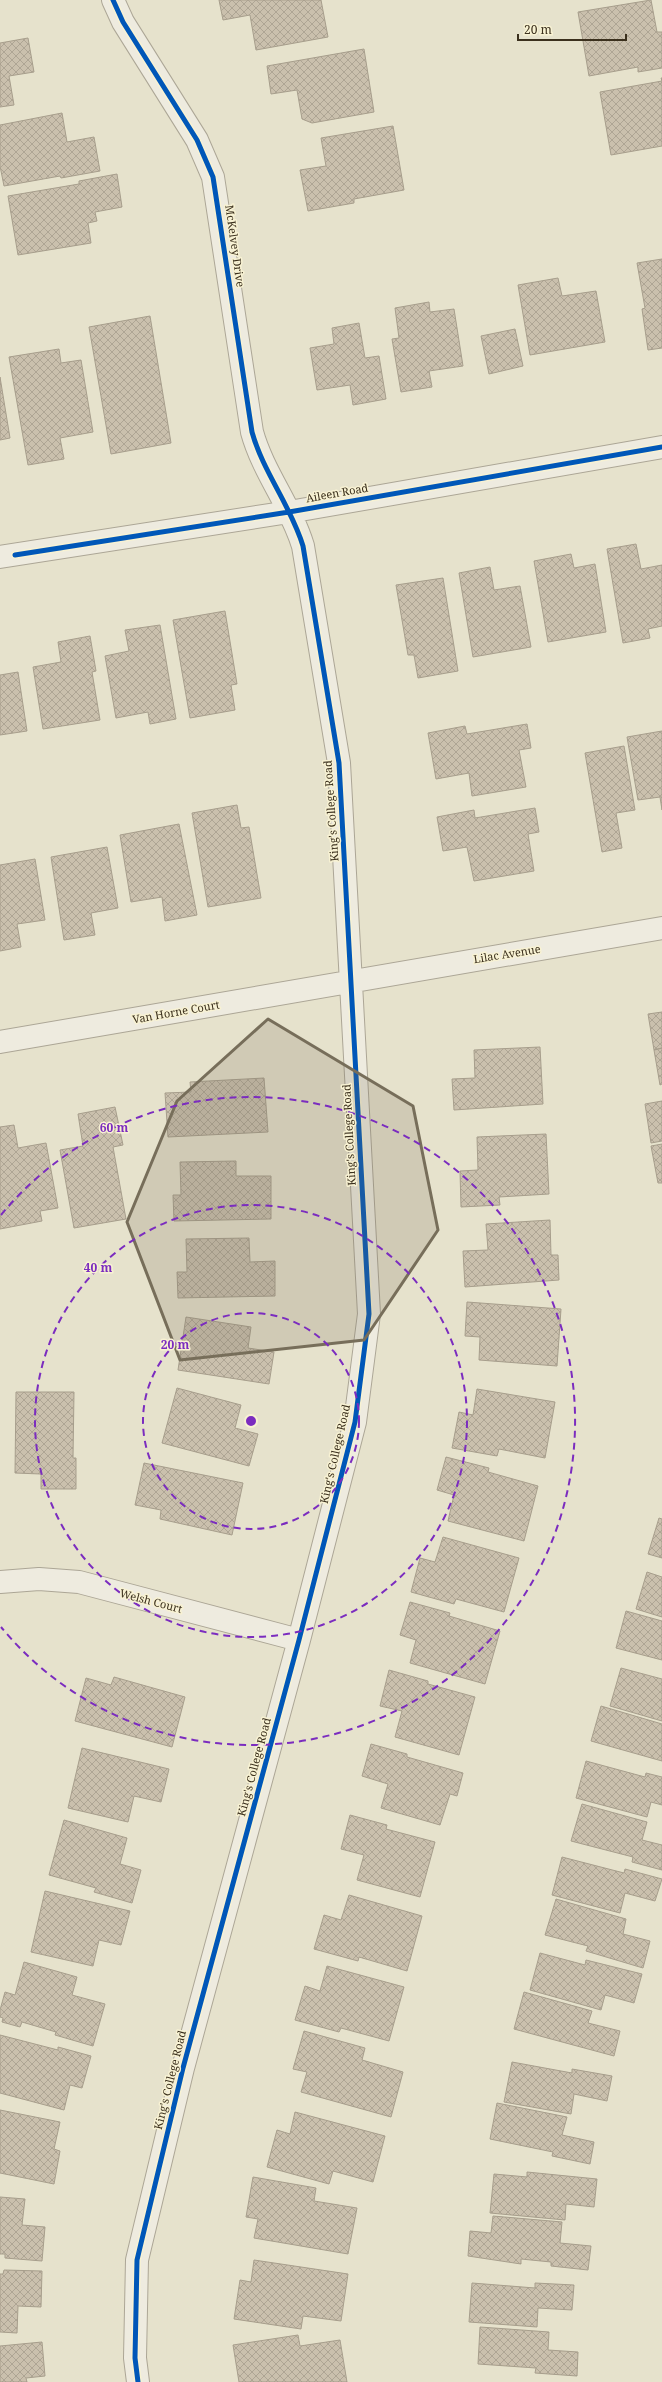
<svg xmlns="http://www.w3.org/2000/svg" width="662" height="2382" font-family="'Noto Serif',serif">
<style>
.building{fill:url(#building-cross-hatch);stroke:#a79e8c}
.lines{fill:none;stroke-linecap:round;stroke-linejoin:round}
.minor-casing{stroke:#aca696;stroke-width:24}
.minor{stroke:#eeebdf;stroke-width:22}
.cycleway-casing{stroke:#f8f2d3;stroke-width:8}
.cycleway{stroke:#0057b8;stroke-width:5}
.marked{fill:#776e5a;fill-opacity:0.2;stroke:#776e5a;stroke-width:3;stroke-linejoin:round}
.ring{fill:none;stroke:#7b2cbf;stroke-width:2;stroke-dasharray:7 5}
.labels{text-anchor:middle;stroke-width:3;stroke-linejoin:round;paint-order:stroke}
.street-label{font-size:11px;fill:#3b301d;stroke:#f8f2d3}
.centre{fill:#7b2cbf;stroke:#f8f2d3;stroke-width:2}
.ring-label{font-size:12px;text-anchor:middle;font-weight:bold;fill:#7b2cbf;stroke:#f8f2d3;stroke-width:3;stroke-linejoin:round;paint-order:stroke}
</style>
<defs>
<pattern id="building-cross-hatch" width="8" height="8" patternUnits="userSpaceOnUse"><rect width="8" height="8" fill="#cac0ad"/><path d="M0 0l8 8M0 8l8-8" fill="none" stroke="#aea594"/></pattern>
</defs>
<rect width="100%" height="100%" fill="#e6e2cc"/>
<!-- building -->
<path class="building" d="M 219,0 L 321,0 L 328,37 L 256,50 L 250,15 L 223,20 Z
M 651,0 L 657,32 L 662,32 L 662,68 L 638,72 L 638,67 L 589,76 L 578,12 Z
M 28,38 L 34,72 L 9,76 L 14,105 L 0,107 L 0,43 Z
M 364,49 L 374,112 L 312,123 L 302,119 L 297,90 L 271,94 L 267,66 Z
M 661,78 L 662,78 L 662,146 L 611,155 L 600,92 L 662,81 Z
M 62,113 L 67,142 L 94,137 L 100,171 L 61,178 L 60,176 L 4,186 L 0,166 L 0,125 Z
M 393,126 L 404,190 L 354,199 L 354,203 L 308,211 L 300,170 L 326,166 L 321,138 Z
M 117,174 L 122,207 L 95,212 L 97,221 L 88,223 L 91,243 L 18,255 L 8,196 L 79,184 L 79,181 Z
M 662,259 L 662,348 L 648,350 L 642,309 L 645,308 L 637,263 Z
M 558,278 L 562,296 L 596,291 L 605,342 L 530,355 L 518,285 Z
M 429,302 L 430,312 L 454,309 L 463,366 L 429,371 L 432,387 L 401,392 L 392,339 L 399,338 L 395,308 Z
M 150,316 L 171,443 L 111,454 L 89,327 Z
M 359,323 L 365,358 L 379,356 L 386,399 L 353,405 L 350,385 L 317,390 L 310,348 L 334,344 L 332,328 Z
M 515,329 L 523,366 L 489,374 L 481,336 Z
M 59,349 L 61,363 L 81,360 L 93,432 L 60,438 L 64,459 L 28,465 L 9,357 Z
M 0,377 L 10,438 L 0,440 Z
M 636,544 L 641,569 L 662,565 L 662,626 L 648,629 L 650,638 L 623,643 L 607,549 Z
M 571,554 L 574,568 L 595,564 L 606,632 L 548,642 L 534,561 Z
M 490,567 L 494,590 L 520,586 L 531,647 L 473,657 L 459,573 Z
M 443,578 L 458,671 L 418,678 L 414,655 L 408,655 L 396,585 Z
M 225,611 L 237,684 L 231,685 L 235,710 L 190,718 L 173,620 Z
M 160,625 L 176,719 L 150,724 L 148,712 L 116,718 L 105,656 L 129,651 L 125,630 Z
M 90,636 L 96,671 L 92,672 L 100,720 L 43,729 L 33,667 L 61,662 L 58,642 Z
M 18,672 L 27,731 L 0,735 L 0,675 Z
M 527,724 L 531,748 L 519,750 L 526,787 L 472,796 L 469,773 L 436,779 L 428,733 L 465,726 L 467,734 Z
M 662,731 L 662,810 L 660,797 L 638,800 L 627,737 Z
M 624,746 L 635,810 L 616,813 L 622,848 L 602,852 L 585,753 Z
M 237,805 L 241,828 L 249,827 L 261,898 L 208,907 L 192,813 Z
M 535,808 L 539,832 L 528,834 L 534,871 L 474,881 L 467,847 L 443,851 L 437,817 L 474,810 L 475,818 Z
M 179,824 L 197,915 L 165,921 L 162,897 L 131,902 L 120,835 Z
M 107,847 L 118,908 L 91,913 L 95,935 L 64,940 L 51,857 Z
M 35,859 L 45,920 L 17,924 L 21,947 L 0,951 L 0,865 Z
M 662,1012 L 662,1048 L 654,1050 L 648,1014 Z
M 540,1047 L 543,1104 L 454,1110 L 452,1079 L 475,1078 L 474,1050 Z
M 662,1048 L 662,1084 L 660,1085 L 654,1050 Z
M 264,1078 L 268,1132 L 168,1137 L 165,1093 L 191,1092 L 190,1082 Z
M 662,1101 L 662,1141 L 651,1143 L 645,1104 Z
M 115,1107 L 123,1145 L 113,1147 L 126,1219 L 74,1228 L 60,1150 L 83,1146 L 78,1114 Z
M 14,1125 L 18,1148 L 46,1143 L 58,1208 L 40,1211 L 42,1221 L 0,1229 L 0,1127 Z
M 546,1134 L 549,1194 L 499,1197 L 500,1205 L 461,1207 L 460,1171 L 478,1170 L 477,1137 Z
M 662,1144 L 662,1183 L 658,1183 L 651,1146 Z
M 236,1161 L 236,1176 L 271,1176 L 271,1219 L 174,1221 L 173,1195 L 181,1195 L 180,1162 Z
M 550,1220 L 551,1255 L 558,1255 L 559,1280 L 465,1287 L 463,1251 L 488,1250 L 486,1224 Z
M 249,1238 L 250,1262 L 275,1261 L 275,1296 L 178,1298 L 177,1272 L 187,1272 L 186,1239 Z
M 467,1302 L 561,1309 L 557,1366 L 479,1360 L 480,1337 L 465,1336 Z
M 186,1317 L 251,1327 L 248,1348 L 274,1352 L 269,1384 L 178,1370 Z
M 177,1388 L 241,1405 L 235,1428 L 258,1434 L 249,1466 L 162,1443 Z
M 477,1389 L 555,1402 L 545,1458 L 499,1449 L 497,1456 L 452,1448 L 459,1412 L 473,1415 Z
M 16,1392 L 74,1392 L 73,1458 L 76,1458 L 76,1489 L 41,1489 L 41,1474 L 15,1473 Z
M 446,1457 L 489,1468 L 488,1472 L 538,1486 L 524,1541 L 448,1521 L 454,1495 L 437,1490 Z
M 144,1463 L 243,1483 L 232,1535 L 160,1519 L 161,1510 L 135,1505 Z
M 659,1518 L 662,1519 L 662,1558 L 648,1554 Z
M 443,1537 L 519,1558 L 504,1612 L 456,1599 L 454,1604 L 411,1592 L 420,1558 L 435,1562 Z
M 647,1572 L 662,1577 L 662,1617 L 636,1609 Z
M 410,1602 L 450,1613 L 449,1616 L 500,1631 L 485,1684 L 410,1663 L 416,1640 L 400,1635 Z
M 626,1611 L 662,1621 L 662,1660 L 616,1648 Z
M 621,1668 L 662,1679 L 662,1721 L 610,1706 Z
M 389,1670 L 428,1681 L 428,1684 L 475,1697 L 459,1755 L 395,1737 L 402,1711 L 380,1706 Z
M 114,1677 L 185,1697 L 172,1747 L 75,1721 L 86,1678 L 111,1685 Z
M 601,1706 L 662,1724 L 662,1761 L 591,1741 Z
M 371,1744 L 407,1754 L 407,1757 L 463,1773 L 457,1796 L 450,1794 L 440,1825 L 381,1808 L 388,1784 L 362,1776 Z
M 82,1748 L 169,1769 L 161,1802 L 134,1796 L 128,1822 L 68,1808 Z
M 586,1761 L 645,1777 L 646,1773 L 662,1777 L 662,1805 L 651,1802 L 647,1817 L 576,1798 Z
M 582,1804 L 647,1822 L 642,1840 L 662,1845 L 662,1870 L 632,1862 L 633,1857 L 571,1841 Z
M 350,1815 L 387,1825 L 386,1829 L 435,1842 L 420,1897 L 357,1880 L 364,1855 L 341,1849 Z
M 64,1820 L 127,1838 L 120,1864 L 141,1870 L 132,1903 L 94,1892 L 96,1888 L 49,1875 Z
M 562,1857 L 624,1873 L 625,1869 L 662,1879 L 655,1901 L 625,1893 L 620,1913 L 552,1895 Z
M 45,1891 L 130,1911 L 121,1945 L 99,1940 L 93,1966 L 31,1952 Z
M 349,1895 L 422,1916 L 407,1971 L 359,1957 L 358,1961 L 314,1949 L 324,1915 L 341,1920 Z
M 556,1899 L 626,1919 L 623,1934 L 650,1941 L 643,1968 L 586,1951 L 588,1946 L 545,1935 Z
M 540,1953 L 585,1965 L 586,1960 L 642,1974 L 634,2003 L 605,1995 L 601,2010 L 530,1990 Z
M 24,1962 L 77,1977 L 72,1995 L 105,2004 L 93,2046 L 55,2035 L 56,2032 L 22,2022 L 20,2027 L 2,2022 L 3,2018 L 0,2017 L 0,2010 L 5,1992 L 15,1995 Z
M 327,1966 L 404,1987 L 389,2041 L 341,2028 L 339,2032 L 295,2020 L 305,1986 L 320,1991 Z
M 524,1992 L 592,2011 L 588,2023 L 620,2031 L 614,2056 L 514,2029 Z
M 304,2031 L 365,2048 L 362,2060 L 403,2072 L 391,2117 L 301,2092 L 307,2072 L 293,2069 Z
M 0,2035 L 58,2050 L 58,2047 L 91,2056 L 82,2088 L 70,2085 L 64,2110 L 0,2093 Z
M 512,2062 L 572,2073 L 572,2069 L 612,2076 L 607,2101 L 574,2094 L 571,2114 L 504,2102 Z
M 497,2103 L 567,2117 L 562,2135 L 594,2142 L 590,2164 L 552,2156 L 553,2152 L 490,2139 Z
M 0,2110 L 60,2122 L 54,2149 L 60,2151 L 54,2184 L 0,2173 Z
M 295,2112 L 385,2136 L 373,2182 L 333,2171 L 329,2184 L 267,2167 L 277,2130 L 290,2134 Z
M 527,2172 L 597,2179 L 594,2207 L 566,2204 L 565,2220 L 490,2213 L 494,2174 L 527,2177 Z
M 253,2177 L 316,2188 L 314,2201 L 357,2208 L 348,2254 L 254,2238 L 258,2219 L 246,2217 Z
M 0,2197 L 25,2199 L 22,2225 L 45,2227 L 42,2261 L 5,2258 L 5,2254 L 0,2254 Z
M 493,2216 L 562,2222 L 560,2243 L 591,2246 L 588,2270 L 551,2266 L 551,2262 L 521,2259 L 521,2264 L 468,2256 L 470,2231 L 491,2233 Z
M 254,2260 L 348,2274 L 341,2321 L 303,2316 L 301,2329 L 234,2319 L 240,2280 L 251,2282 Z
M 4,2270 L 42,2271 L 41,2307 L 18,2306 L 17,2333 L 0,2332 L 0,2274 L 3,2274 Z
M 472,2283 L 535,2288 L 535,2283 L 574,2285 L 572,2310 L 538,2308 L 537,2327 L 469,2322 Z
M 480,2327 L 549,2332 L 548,2350 L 578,2352 L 577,2376 L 535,2373 L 536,2368 L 478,2364 Z
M 298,2335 L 300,2346 L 340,2340 L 347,2382 L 239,2382 L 233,2345 Z
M 42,2342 L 45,2376 L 26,2378 L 27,2382 L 0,2382 L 0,2346 Z"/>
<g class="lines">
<!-- minor casing -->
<g class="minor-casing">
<path id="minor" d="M 113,0 L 123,22 L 197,140 L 213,177 L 252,432 C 263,472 291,506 303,546 L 339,763 L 369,1314 L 355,1422 L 299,1640 L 183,2068 L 137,2260 L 135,2358 L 138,2382
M 0,557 L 289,512 L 662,447
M 0,1042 L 662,928
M 0,1582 L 39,1579 L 79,1582 L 299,1640"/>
</g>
<!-- minor -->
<use href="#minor" class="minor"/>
<!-- cycleway casing -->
<g class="cycleway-casing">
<path id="cycleway" d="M 113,0 L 123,22 L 197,140 L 213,177 L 252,432 C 263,472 291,506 303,546 L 339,763 L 369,1314 L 355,1422 L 299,1640 L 183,2068 L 137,2260 L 135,2358 L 138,2382
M 15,555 L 289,512 L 662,447"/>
</g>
<!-- cycleway -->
<use href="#cycleway" class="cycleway"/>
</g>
<!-- marked area -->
<path class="marked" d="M 268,1019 L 413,1106 L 438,1230 L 364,1340 L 180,1360 L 127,1222 L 177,1101 Z"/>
<!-- distance rings -->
<g class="ring">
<circle cx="251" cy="1421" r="108"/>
<circle cx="251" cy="1421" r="216"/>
<path d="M1 1215A324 324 0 1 1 1 1627"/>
</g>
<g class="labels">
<!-- street labels -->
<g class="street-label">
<text transform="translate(235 246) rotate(82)" y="4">McKelvey Drive</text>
<text transform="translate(337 493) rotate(-10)" y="4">Aileen Road</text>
<text transform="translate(331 811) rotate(-94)" y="4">King's College Road</text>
<text transform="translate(507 954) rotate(-9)" y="4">Lilac Avenue</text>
<text transform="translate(176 1012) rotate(-10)" y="4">Van Horne Court</text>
<text transform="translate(349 1135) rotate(-93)" y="4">King's College Road</text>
<text transform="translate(335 1454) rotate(-77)" y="4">King's College Road</text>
<text transform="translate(151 1601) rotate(15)" y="4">Welsh Court</text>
<text transform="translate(254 1767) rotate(-75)" y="4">King's College Road</text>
<text transform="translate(170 2080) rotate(-76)" y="4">King's College Road</text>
</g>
</g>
<circle cx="251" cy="1421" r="6" class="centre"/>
<g class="ring-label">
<text x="114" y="1132">60 m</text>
<text x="98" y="1272">40 m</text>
<text x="175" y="1349">20 m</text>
</g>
<!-- scale -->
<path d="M518 34v6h108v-6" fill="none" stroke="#3b301d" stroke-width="2"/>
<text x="524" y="34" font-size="12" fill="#3b301d" stroke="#f8f2d3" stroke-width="3" paint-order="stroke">20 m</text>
</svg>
